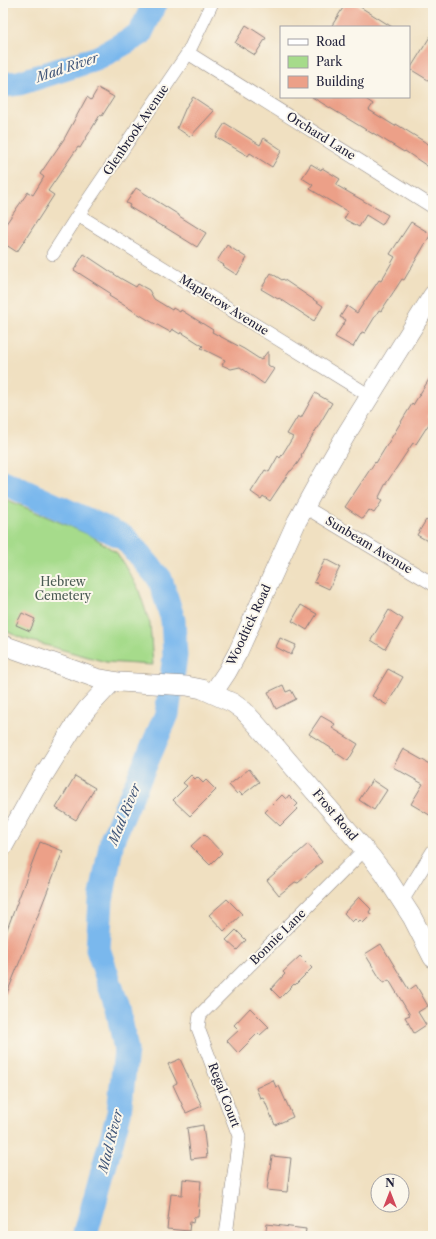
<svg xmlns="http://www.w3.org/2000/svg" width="436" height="1239" font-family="'Libre Caslon Text',serif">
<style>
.green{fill:#a6db8b;stroke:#647e63}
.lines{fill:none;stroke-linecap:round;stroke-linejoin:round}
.river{stroke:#7ab8ed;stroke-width:25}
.building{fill:#eca088}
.street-casing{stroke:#89817e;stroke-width:14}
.secondary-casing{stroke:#89817e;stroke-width:20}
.street{stroke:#fff;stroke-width:13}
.secondary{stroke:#fff;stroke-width:19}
.labels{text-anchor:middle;stroke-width:4;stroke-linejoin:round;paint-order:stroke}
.street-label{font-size:12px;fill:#22223b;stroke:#fbf7ec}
.park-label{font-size:12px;fill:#4a5a53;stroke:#fbf7ec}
.water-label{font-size:13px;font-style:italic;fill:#415679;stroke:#fbf7ec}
</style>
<rect width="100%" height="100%" fill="#fbf7ec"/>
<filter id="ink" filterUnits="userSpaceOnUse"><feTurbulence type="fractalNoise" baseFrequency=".025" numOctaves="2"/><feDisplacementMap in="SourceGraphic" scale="8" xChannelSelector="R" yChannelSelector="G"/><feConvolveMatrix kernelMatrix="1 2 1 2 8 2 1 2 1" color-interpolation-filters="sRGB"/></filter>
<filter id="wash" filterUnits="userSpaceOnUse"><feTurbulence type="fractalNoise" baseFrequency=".012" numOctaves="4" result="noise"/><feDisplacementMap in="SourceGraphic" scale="16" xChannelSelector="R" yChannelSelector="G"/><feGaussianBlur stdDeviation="0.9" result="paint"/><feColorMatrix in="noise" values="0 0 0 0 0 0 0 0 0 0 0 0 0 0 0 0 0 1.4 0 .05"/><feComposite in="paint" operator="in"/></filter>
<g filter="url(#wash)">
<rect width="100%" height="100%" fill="#f0e0c1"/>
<!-- green -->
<path class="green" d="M 3,498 L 92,536 L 117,553 L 138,588 L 150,624 L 153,665 L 106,662 L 24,639 L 3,630 Z"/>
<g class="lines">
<!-- river -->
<path class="river" d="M 3,85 L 19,83 L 98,58 L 140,34 L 155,3
M 3,482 L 124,537 L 160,579 L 173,620 L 175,656 L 167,714 L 112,840 L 101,901 L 98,949 L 118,1009 L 126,1050 L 119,1113 L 85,1236"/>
</g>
<g id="blocks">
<!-- building -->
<path class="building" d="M 346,3 L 354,3 L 392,27 L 331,27 Z
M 246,25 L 266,38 L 255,55 L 235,43 Z
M 433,32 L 433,83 L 410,69 Z
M 98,88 L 114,97 L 102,116 L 100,115 L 80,148 L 78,147 L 48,191 L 54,195 L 17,252 L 3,243 L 3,228 L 28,192 L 33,195 L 44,177 L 40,174 L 64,139 L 87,97 L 91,100 Z
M 193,97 L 214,111 L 190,137 L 177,128 L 186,107 Z
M 312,97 L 363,97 L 373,104 L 369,110 L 395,126 L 396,124 L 433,147 L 433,170 L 405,151 L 404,152 L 373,133 L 373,134 Z
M 225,123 L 260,145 L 264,138 L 282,150 L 272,167 L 250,153 L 248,156 L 216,137 Z
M 311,164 L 321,170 L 322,168 L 340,179 L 336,185 L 388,215 L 382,225 L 366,215 L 359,227 L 344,219 L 348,212 L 310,189 L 313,185 L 302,178 Z
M 136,188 L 179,215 L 179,216 L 206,233 L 197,247 L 163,226 L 163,227 L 129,207 L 130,205 L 126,203 Z
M 411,222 L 431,234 L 404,280 L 402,279 L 381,311 L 379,310 L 365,333 L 362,332 L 353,347 L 335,337 L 346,320 L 340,317 L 347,306 L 357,313 L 379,280 L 381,281 L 395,257 L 390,254 Z
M 227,245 L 247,258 L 237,275 L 223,266 L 224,265 L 217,261 Z
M 84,254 L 120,278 L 136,287 L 138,284 L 149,290 L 154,299 L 172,310 L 173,308 L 180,312 L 181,310 L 213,330 L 212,332 L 244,349 L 261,360 L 268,351 L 268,365 L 274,369 L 264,384 L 240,367 L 231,369 L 222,365 L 225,360 L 201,348 L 203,346 L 181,332 L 180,334 L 172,329 L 170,332 L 150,321 L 109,296 L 110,293 L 74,270 Z
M 271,273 L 282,280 L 283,279 L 323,306 L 314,321 L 279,298 L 278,299 L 261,289 Z
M 433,373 L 433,410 L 428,417 L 432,419 L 416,444 L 413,443 L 385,485 L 378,499 L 382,501 L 374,513 L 369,510 L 363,519 L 345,507 L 375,462 L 376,463 L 412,404 L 413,405 Z
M 315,393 L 332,403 L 301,455 L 302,456 L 297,464 L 291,471 L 290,471 L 270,501 L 263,496 L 261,499 L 251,492 L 265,470 L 269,472 L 278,456 L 280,458 L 293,437 L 287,434 L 298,416 L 301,418 Z
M 426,520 L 433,525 L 433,544 L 417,535 Z
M 325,559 L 340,567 L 329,589 L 314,582 Z
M 301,605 L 317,614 L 307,630 L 292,621 Z
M 389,610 L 403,619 L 385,649 L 371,640 Z
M 22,613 L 35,619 L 30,631 L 16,625 Z
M 280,638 L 296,645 L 291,655 L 276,647 Z
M 388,669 L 403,677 L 387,705 L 372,696 Z
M 283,685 L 286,692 L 291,690 L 296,699 L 276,709 L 268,692 Z
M 321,716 L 335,724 L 332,728 L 358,744 L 348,761 L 333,751 L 334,750 L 309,734 Z
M 403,749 L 433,766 L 433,817 L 411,804 L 423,784 L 393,767 Z
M 249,769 L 259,782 L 242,795 L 239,792 L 237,794 L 229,785 Z
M 191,775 L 195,779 L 197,777 L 203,783 L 206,780 L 216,790 L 190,816 L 173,800 L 187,786 L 183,783 Z
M 75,776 L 95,788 L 76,820 L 56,808 Z
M 372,780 L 387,790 L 374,810 L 359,800 Z
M 282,795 L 286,799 L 289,795 L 298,804 L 295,807 L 297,809 L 280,826 L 265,812 Z
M 204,834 L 222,853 L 210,865 L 191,846 Z
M 40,842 L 63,851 L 26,946 L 3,1003 L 3,940 Z
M 308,844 L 322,862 L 298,883 L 295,882 L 279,895 L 267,880 Z
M 359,897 L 371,909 L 369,912 L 371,915 L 363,923 L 360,920 L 358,922 L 355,919 L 352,922 L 344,913 Z
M 227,899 L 242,914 L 224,931 L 209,915 Z
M 236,930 L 246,940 L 237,950 L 226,940 Z
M 381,944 L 409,990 L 416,985 L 428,1006 L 418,1012 L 426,1025 L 414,1033 L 405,1017 L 410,1015 L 389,980 L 383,983 L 365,954 Z
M 300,956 L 312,968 L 295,985 L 294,984 L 280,998 L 271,989 L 285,974 L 283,972 Z
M 250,1008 L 269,1027 L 260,1035 L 258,1033 L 238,1053 L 227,1041 L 239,1030 L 234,1025 Z
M 180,1059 L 202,1106 L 186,1113 L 173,1085 L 177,1083 L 168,1064 Z
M 273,1080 L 276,1087 L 279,1086 L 293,1117 L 275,1125 L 263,1097 L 260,1098 L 256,1088 Z
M 203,1125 L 207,1157 L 191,1159 L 187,1128 Z
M 272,1156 L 291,1158 L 287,1192 L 267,1190 Z
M 183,1179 L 201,1181 L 198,1217 L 194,1217 L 193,1223 L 190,1222 L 189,1231 L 167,1229 L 171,1194 L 182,1195 Z
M 267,1224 L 306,1229 L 305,1236 L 265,1236 Z"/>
</g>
</g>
<g filter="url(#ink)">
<use href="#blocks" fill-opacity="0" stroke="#89817e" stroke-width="1"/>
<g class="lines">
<!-- street casing -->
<g class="street-casing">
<path id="street" d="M 188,53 L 433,207
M 78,215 L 370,396
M 53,254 L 78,215 L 188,53 L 212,3
M 305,507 L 433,584
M 402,901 L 433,851
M 226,1235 L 239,1136 L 198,1028 L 200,1015 L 364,850"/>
</g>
<!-- secondary casing -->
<g class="secondary-casing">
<path id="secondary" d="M 3,645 L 96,678 L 119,682 L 187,686 L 202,689 L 233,703 L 244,711 L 257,725 L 372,858 L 385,875 L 412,917 L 433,958
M 213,693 L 227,672 L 238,652 L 297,521 L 318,483 L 347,433 L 433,295
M 3,847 L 35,789 L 73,728 L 87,709 L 113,681"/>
</g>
<!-- street -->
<use href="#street" class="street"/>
<!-- secondary -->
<use href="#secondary" class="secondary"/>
</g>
</g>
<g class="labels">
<!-- street labels -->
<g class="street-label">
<text transform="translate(136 130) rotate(-56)" y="4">Glenbrook Avenue</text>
<text transform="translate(321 136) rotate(32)" y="4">Orchard Lane</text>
<text transform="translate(224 305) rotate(32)" y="4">Maplerow Avenue</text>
<text transform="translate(369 545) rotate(31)" y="4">Sunbeam Avenue</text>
<text transform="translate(249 625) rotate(-65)" y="4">Woodtick Road</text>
<text transform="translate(335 815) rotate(50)" y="4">Frost Road</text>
<text transform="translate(278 937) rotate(-45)" y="4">Bonnie Lane</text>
<text transform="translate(224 1095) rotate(69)" y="4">Regal Court</text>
</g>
<!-- park labels -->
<g class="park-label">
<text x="63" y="586">Hebrew<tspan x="63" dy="14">Cemetery</tspan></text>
</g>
<!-- water labels -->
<g class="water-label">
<text transform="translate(67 67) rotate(-19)" y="5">Mad River</text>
<text transform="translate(124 814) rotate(-68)" y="5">Mad River</text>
<text transform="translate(110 1141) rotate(-76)" y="5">Mad River</text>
</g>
</g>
<!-- margin -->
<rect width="436" height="1239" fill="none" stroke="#fbf7ec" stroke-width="16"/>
<!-- legend -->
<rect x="280" y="26" width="130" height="72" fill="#fbf7ec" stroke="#a4a2a5"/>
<rect x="288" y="39" width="20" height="6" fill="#ffffff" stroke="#a4a2a5"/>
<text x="316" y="46" font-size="12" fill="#22223b">Road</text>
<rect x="288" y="56" width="20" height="12" fill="#a6db8b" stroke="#a4a2a5"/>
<text x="316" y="66" font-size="12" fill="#22223b">Park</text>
<rect x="288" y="76" width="20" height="12" fill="#eca088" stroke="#a4a2a5"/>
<text x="316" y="86" font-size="12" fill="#22223b">Building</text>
<!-- north arrow -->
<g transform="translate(390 1193)"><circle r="19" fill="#fbf7ec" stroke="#a4a2a5"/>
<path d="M0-3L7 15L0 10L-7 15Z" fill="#d1495b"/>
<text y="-6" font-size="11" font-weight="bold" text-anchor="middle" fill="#22223b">N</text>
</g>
</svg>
